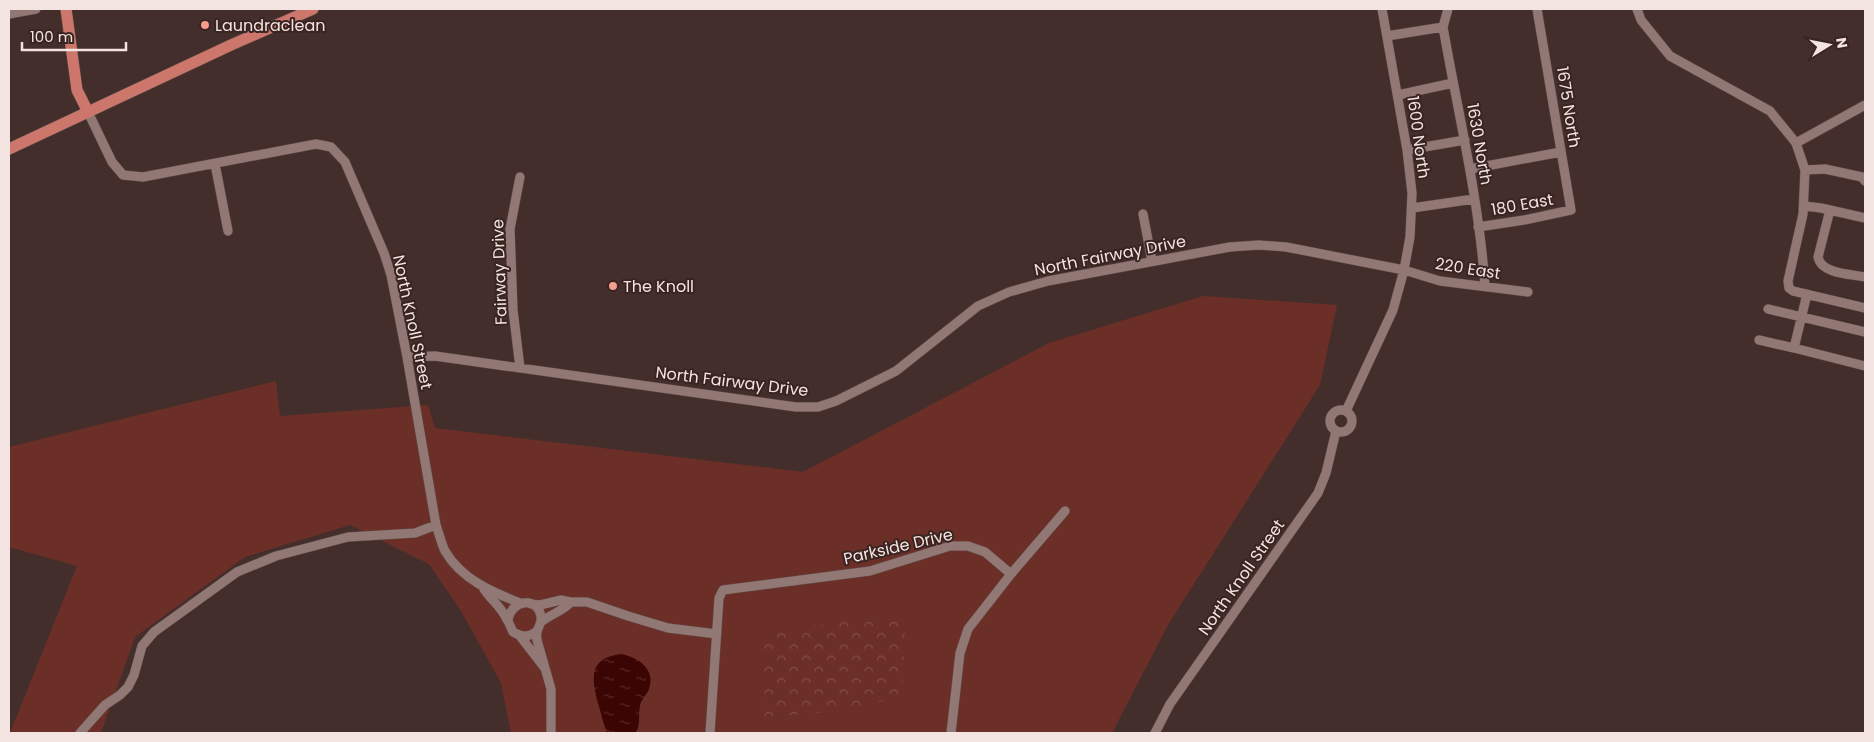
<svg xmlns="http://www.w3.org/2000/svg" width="1874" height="742" font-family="Poppins,sans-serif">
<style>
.grass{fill:#6c2f27}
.forest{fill:url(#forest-crowns)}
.water{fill:url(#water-ripples)}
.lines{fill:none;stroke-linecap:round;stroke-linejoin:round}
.minor-casing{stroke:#5e4c49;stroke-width:10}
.major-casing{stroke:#5e4c49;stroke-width:12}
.minor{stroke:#927874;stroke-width:9}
.major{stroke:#cd776c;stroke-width:11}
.poi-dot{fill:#f59d8f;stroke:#392421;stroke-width:2}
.labels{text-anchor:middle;stroke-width:4;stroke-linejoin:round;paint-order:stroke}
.poi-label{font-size:16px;fill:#f3e4e2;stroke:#392421;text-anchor:start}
.street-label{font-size:16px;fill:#f3e4e2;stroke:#392421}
</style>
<defs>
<pattern id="forest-crowns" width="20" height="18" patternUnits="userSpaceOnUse" patternTransform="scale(1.25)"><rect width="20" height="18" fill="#6c2f27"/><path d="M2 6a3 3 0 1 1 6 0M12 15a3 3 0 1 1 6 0" fill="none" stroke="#814d46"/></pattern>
<pattern id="water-ripples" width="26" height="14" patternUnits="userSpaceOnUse" patternTransform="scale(1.25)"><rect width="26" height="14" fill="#3b0503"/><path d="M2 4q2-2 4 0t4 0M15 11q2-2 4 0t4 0" fill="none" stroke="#582927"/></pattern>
</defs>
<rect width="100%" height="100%" fill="#442e2b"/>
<!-- grass -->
<path class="grass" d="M 1203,296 L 1337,305 L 1320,385 L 1168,625 L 1112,733 L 511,733 L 501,683 L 461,611 L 429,564 L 350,525 L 245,557 L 135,637 L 101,733 L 10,733 L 77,566 L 9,547 L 9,447 L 276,381 L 280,416 L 428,405 L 435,428 L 803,472 L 1049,343 Z"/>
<!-- forest -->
<path class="forest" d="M 899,614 L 905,632 L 902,697 L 834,711 L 760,718 L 764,641 L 762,631 L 831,624 Z"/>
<!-- water -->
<path class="water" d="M 621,654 C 638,657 656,669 649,689 C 647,695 641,699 640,706 C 638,717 641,723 636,733 L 607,733 C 603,723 601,713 598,703 C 591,677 589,658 621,654 Z"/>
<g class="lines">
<!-- minor casing -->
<g class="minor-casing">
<path id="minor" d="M 1448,9 L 1443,27 C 1458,113 1479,199 1485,286
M 1637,9 L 1641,20 L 1670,56 L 1770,111 L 1796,143 L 1805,170 L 1803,214 L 1788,281 L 1789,288 L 1793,291 L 1865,308
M 9,14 L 36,9
M 1387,36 L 1443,27
M 1398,95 L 1453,83
M 88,112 L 112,162 L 123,175 L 143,177 L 316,144 L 331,147 L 345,162 L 384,253 L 391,275 L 407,357 L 436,525 C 439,533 441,543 445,551 C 461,579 492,592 520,603
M 1796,143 L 1865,105
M 1407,150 L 1465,140
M 215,164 L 228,231
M 1470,169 L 1561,152
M 1805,170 L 1825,169 L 1862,177 L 1865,181
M 520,177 L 510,229 L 513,310 L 520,368
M 1804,206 L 1821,208 L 1865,218
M 1412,208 L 1474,199
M 1830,210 L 1818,257 C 1821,274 1851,274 1865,277
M 1143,214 L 1152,261
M 1478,227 L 1524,220 L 1571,210 L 1537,9
M 1768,309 L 1865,332
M 1759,340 L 1794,348 L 1807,294
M 1794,348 L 1865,366
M 407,357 L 435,356 L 796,407 L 818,407 L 836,401 L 896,371 L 978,306 L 1009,292 L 1048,281 L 1230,247 L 1259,245 L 1286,247 L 1404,270 L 1440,281 L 1528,292
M1330 421a11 11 0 1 1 22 0a11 11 0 1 1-22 0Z
M 1346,411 L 1393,310 L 1404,270 L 1410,237 L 1412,193 L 1407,150 L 1382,9
M 484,589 C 491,600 502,607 507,620
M 531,604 L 540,605 L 561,600 L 571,602 L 587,602 L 628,616 L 668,628 L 717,634
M 541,622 C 551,614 563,611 571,602
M 537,631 C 528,638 522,637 513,632 L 508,621 C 510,600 538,595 541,617 C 542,624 538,626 537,632 C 536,634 537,637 537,640 L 551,689 L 551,733
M 520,636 L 544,667
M 80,733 L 105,705 L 120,695 L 128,687 L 134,675 L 142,646 L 154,632 L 237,572 L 276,556 L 348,537 L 415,533 L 436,525
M 710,733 L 719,598 L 723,590 L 870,571 L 950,546 L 968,546 L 985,552 L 1011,574
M 951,733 L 960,653 L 968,629 L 1011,574 L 1065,511
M 1155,733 L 1170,704 L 1318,493 L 1326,473 L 1336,431"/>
</g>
<!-- major casing -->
<g class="major-casing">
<path id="major" d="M 66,9 L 77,90 L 88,112
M 9,149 L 231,45 L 313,9"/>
</g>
<!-- minor -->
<use href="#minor" class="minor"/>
<!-- major -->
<use href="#major" class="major"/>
</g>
<!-- markers -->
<g class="poi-dot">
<circle cx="205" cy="25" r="5"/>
<circle cx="613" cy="286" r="5"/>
</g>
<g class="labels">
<!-- poi labels -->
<g class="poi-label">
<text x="215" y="31">Laundraclean</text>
<text x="623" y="292">The Knoll</text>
</g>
<!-- street labels -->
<g class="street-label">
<text transform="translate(1569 107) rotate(81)" y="6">1675 North</text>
<text transform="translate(1419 137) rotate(82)" y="6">1600 North</text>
<text transform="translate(1480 144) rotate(80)" y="6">1630 North</text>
<text transform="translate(1522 204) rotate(-10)" y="6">180 East</text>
<text transform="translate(1110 255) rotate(-11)" y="6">North Fairway Drive</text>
<text transform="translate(1468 268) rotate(9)" y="6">220 East</text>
<text transform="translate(499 272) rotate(-92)" y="6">Fairway Drive</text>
<text transform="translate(413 322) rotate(78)" y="6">North Knoll Street</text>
<text transform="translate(732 381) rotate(7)" y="6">North Fairway Drive</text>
<text transform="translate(898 546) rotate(-13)" y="6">Parkside Drive</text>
<text transform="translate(1241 577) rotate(-55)" y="6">North Knoll Street</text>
</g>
</g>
<!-- border -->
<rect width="1874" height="742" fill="none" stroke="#f3e4e2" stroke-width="20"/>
<!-- north arrow -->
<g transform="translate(1829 45) rotate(80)" stroke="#392421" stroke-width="4" paint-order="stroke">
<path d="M0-4L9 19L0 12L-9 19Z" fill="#f3e4e2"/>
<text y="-8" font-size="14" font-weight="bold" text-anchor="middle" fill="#f3e4e2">N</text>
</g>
<!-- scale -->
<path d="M22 42v8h104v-8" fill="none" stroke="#f3e4e2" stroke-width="2.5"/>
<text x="30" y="42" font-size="15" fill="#f3e4e2" stroke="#392421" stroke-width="4" paint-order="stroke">100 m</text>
</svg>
